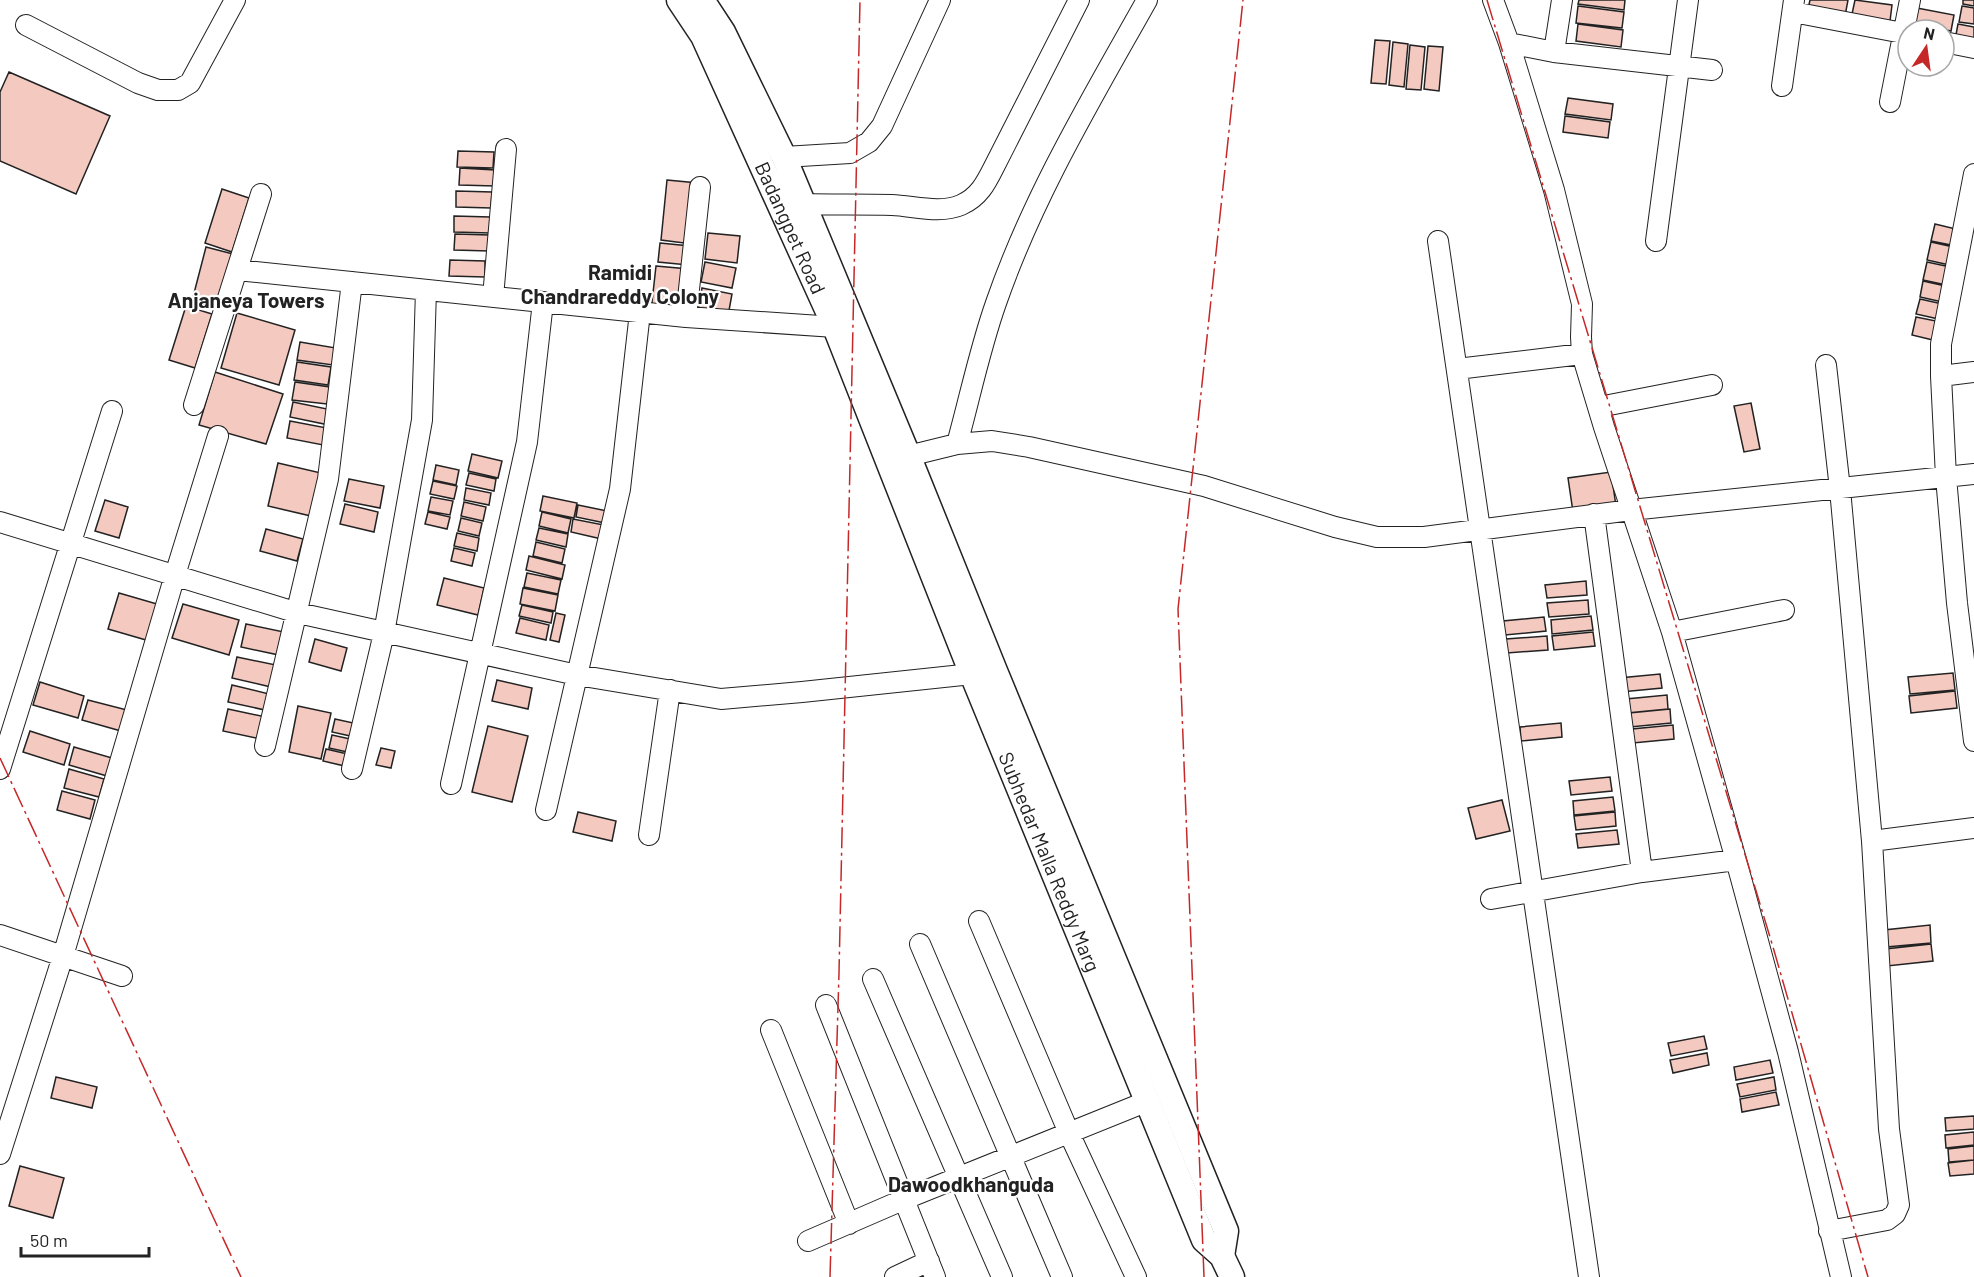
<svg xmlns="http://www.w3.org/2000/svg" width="1974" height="1277" font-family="Barlow,sans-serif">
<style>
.building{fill:#f3c9c0;stroke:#222;stroke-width:1.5}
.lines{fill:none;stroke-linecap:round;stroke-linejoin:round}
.minor-casing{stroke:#222;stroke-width:22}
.major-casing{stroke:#222;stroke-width:27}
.minor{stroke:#fff;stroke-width:20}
.major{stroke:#fff;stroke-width:24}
.power{stroke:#c62828;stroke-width:1.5;stroke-dasharray:21 4.5 3 4.5;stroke-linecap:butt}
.labels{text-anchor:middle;stroke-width:4.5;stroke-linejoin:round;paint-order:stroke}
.street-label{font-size:20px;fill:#222;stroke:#fff}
.neighbourhood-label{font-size:21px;font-weight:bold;fill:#222;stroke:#fff}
</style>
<rect width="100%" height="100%" fill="#fff"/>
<!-- building -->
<path class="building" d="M 1579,0 L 1625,0 L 1624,10 L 1578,4 Z
M 1810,0 L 1848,0 L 1845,16 L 1808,9 Z
M 1855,0 L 1892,5 L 1890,21 L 1852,14 Z
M 1963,0 L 1974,0 L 1974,6 L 1963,4 Z
M 1578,6 L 1624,12 L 1622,28 L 1576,23 Z
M 1962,6 L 1974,8 L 1974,24 L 1959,22 Z
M 1917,8 L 1954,15 L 1951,31 L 1914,24 Z
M 1578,24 L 1623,30 L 1621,47 L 1576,41 Z
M 1958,24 L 1974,27 L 1974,43 L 1955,40 Z
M 1375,40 L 1390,41 L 1386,84 L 1371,83 Z
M 1393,42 L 1408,44 L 1404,87 L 1389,85 Z
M 1410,45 L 1425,47 L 1421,90 L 1406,89 Z
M 1428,46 L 1443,47 L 1439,91 L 1424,89 Z
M 9,72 L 110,116 L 76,194 L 0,161 L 0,92 Z
M 1568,98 L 1613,104 L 1611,120 L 1565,114 Z
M 1565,116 L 1610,122 L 1608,138 L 1563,132 Z
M 458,151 L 494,152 L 493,168 L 457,167 Z
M 460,168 L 495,170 L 495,186 L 459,185 Z
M 667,180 L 698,183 L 692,244 L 661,240 Z
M 222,189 L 249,198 L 232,252 L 205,243 Z
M 456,191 L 492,192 L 491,208 L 456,207 Z
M 454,216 L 490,217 L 490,233 L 454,232 Z
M 1935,224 L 1960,230 L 1956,246 L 1931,241 Z
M 708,233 L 740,236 L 737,263 L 705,259 Z
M 455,234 L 490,235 L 489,251 L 454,250 Z
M 1931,242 L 1958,248 L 1954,266 L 1927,260 Z
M 660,243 L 690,246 L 688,265 L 658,262 Z
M 206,247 L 233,254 L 219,308 L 192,301 Z
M 450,260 L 485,261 L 485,277 L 449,276 Z
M 705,262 L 736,268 L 732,288 L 701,282 Z
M 1927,262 L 1955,268 L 1951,286 L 1923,280 Z
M 656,266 L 689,269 L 685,314 L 651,311 Z
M 1923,281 L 1950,287 L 1947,303 L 1920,297 Z
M 702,288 L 732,294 L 728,316 L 698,310 Z
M 1920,299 L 1947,305 L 1943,320 L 1916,314 Z
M 186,306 L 212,314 L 195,368 L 169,360 Z
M 237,313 L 295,330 L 279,385 L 221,368 Z
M 1916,317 L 1941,322 L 1937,341 L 1912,335 Z
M 300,342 L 336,348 L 333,365 L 297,360 Z
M 297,362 L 331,367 L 328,385 L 294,380 Z
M 215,372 L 283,394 L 266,444 L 199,425 Z
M 295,382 L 330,387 L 327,404 L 292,400 Z
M 293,402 L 332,410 L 329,425 L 290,417 Z
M 1751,403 L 1760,449 L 1744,452 L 1734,406 Z
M 290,421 L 327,428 L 323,445 L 287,438 Z
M 472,454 L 502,461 L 498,478 L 468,471 Z
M 278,463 L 321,473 L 311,516 L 268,506 Z
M 436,465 L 459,470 L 456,485 L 433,480 Z
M 1611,472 L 1616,506 L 1573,512 L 1568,478 Z
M 469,473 L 496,479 L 494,491 L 466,485 Z
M 349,479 L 384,486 L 380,508 L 344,501 Z
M 433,481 L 457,486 L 454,499 L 430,494 Z
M 466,488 L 491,493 L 489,505 L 464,500 Z
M 543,496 L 577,503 L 574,518 L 540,511 Z
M 431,497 L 453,501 L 450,515 L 428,511 Z
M 105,500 L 128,507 L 119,538 L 95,531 Z
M 464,502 L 486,507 L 483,521 L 461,516 Z
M 345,504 L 378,512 L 374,532 L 340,524 Z
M 578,505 L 612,512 L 610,524 L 576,517 Z
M 428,512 L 450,517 L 447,529 L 425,524 Z
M 542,512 L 571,519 L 568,533 L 539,526 Z
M 461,518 L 482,523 L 479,536 L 458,531 Z
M 573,519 L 609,526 L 606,540 L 571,532 Z
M 539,528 L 568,534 L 566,547 L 536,540 Z
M 266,529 L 303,539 L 297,561 L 260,551 Z
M 457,533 L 479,538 L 477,551 L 454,546 Z
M 536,542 L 565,549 L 562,563 L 533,556 Z
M 454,548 L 475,553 L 472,566 L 451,561 Z
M 529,556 L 565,565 L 562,579 L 526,570 Z
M 527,573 L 561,580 L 558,594 L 524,587 Z
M 444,578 L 484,588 L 478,615 L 437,605 Z
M 1586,581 L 1587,595 L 1547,598 L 1545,585 Z
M 523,588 L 558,595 L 555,611 L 520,604 Z
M 119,593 L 157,604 L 146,640 L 108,629 Z
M 1588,600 L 1589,614 L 1549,617 L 1547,603 Z
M 183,604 L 239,620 L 229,655 L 172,638 Z
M 522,605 L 553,612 L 551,623 L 519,616 Z
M 556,613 L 565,615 L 559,642 L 550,640 Z
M 1591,616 L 1593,630 L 1552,634 L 1551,620 Z
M 1544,617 L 1546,631 L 1505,635 L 1503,621 Z
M 520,618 L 549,625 L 546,640 L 516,633 Z
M 246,624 L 284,632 L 279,655 L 241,647 Z
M 1593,632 L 1595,646 L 1554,650 L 1552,636 Z
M 1547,636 L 1548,650 L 1507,653 L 1506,639 Z
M 315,639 L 347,648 L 341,671 L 309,662 Z
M 237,657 L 276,665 L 271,687 L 232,678 Z
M 1953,673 L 1955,690 L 1910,694 L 1908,677 Z
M 1660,674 L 1662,688 L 1621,692 L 1619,678 Z
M 497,680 L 532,688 L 528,709 L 492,701 Z
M 40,682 L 84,696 L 78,718 L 33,705 Z
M 232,685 L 269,694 L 265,710 L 228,702 Z
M 1955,691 L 1957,708 L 1911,713 L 1909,696 Z
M 1667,695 L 1668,709 L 1627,713 L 1626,699 Z
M 88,700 L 127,710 L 121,731 L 82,720 Z
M 298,706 L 331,713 L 321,759 L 289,752 Z
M 228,709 L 266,717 L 261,739 L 223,731 Z
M 1670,709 L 1671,723 L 1630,727 L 1629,713 Z
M 335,719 L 358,724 L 355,737 L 332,732 Z
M 1561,723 L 1562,737 L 1521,741 L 1520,727 Z
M 1673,725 L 1674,739 L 1633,743 L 1632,729 Z
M 488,726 L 528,736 L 512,802 L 472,792 Z
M 30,731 L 70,744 L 64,765 L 23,752 Z
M 332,735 L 355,740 L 352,753 L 329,748 Z
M 74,747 L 112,758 L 107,776 L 69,765 Z
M 381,748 L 395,751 L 391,768 L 376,765 Z
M 326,749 L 352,755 L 349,767 L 323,761 Z
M 69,769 L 104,779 L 99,797 L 64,788 Z
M 1610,777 L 1612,791 L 1571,795 L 1569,781 Z
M 62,791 L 95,800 L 90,819 L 57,810 Z
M 1613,797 L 1615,811 L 1574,815 L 1573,801 Z
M 1502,800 L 1510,831 L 1476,839 L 1468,808 Z
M 578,812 L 616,821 L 612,841 L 573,832 Z
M 1615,812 L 1616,826 L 1576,830 L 1574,816 Z
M 1617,830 L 1619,844 L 1578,848 L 1576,834 Z
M 1930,925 L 1931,943 L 1886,947 L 1884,930 Z
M 1931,944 L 1933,961 L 1887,966 L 1885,949 Z
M 1704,1036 L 1707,1049 L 1671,1056 L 1668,1043 Z
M 1707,1053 L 1709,1065 L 1673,1073 L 1670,1060 Z
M 1770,1060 L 1773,1073 L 1736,1080 L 1734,1067 Z
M 56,1077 L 97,1087 L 92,1108 L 51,1098 Z
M 1774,1077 L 1776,1090 L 1740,1097 L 1737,1084 Z
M 1776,1092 L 1779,1105 L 1742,1112 L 1740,1099 Z
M 1974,1116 L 1974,1129 L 1946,1131 L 1945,1118 Z
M 1974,1132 L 1974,1145 L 1946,1148 L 1945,1135 Z
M 1974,1146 L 1974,1160 L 1949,1162 L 1948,1149 Z
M 1974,1160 L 1974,1174 L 1950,1176 L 1948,1163 Z
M 20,1166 L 64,1178 L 53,1218 L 9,1206 Z"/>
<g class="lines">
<!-- minor casing -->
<g class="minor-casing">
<path id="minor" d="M 1493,0 L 1509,43 L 1554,190 L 1582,304 L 1581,337 L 1582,354 L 1604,427 L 1672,632 L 1736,860 L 1788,1052 L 1841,1277
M 1793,12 L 1908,34
M 26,25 L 138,83 L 158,90 L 178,90 L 190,83 L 235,0
M 1944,42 L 1974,48
M 1509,43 L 1554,52 L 1712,70
M 1554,52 L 1562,0
M 1782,86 L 1794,0
M 1890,102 L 1910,0
M 784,157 L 850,153 L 869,142 L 882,126 L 940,0
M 1974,174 L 1941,344 L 1941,376 L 1946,477 L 1957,603 L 1974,741
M 802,204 C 832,205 862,204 892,205 C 914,206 940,214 961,205 C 979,197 986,183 994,167 L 1079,0
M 1438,241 L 1589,1277
M 1656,241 L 1688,0
M 237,270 L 686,317 L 835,327
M 493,297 L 506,149
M 686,317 L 700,187
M 1826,365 L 1840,489 L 1872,841 L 1889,1129 L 1899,1205 L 1895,1214 L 1887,1220 L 1829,1231
M 1457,369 L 1582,354
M 1941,376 L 1974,372
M 194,405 L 261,194
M 1599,407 L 1712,385
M 957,444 C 970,397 980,348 996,303 C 1033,196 1092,98 1147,0
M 896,459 L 957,444 L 992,441 L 1029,447 L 1204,486 L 1335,527 L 1377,537 L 1424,537 L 1631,510 L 1974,474
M 1594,514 L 1642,872
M 0,522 L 298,613 L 577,675 L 721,699 L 802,692 L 972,674
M 1672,632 L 1784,610
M 265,746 L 328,479 L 352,282
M 0,769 L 112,411
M 352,769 L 384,633 L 422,420 L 426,290
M 451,784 L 527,442 L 543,302
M 546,810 L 620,489 L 640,312
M 649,835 L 670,690
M 1872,841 L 1974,828
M 1491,899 L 1642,872 L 1736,860
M 979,921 L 1069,1133 L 1136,1277
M 0,935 L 122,976
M 920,944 L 1062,1277
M 873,979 L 1002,1277
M 826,1005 L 935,1277
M 771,1030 L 849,1224
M 0,1154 L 63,956 L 175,575 L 218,436
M 808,1241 L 905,1199 L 1148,1101
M 895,1277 L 929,1261"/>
</g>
<!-- major casing -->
<g class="major-casing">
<g id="major">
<path id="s1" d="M 679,0 L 703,36 L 835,327 L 972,674 L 1204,1240 L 1222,1256 L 1232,1277"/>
<path d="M 702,0 L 723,32 L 784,157 L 908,455 L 995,671 L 1226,1231 L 1222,1256"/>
</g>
</g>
<!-- minor -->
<use href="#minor" class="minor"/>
<!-- major -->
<use href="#major" class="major"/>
<!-- power -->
<path class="power" d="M 1487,0 L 1773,947 L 1868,1277
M 0,758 L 241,1277
M 830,1277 L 839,973 L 860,0
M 1204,1277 L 1178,609 L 1243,0"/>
</g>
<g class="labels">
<!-- street labels -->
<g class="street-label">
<text dy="7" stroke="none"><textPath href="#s1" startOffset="254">Badangpet Road</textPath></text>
<text dy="7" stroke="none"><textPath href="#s1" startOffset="939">Subhedar Malla Reddy Marg</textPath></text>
</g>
<!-- neighbourhood labels -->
<g class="neighbourhood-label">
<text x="620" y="280">Ramidi<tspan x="620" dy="24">Chandrareddy Colony</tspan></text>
<text x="246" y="308">Anjaneya Towers</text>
<text x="971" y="1192">Dawoodkhanguda</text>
</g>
</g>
<!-- north arrow -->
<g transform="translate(1926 48) rotate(13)"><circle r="28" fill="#ffffff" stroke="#a7a7a7" stroke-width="1.5"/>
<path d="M0-4.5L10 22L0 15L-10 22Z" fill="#c62828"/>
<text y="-9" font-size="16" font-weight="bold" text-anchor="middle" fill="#222222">N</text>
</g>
<!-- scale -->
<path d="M21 1247v9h128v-9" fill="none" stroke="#222222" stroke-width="3"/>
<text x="30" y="1247" font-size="18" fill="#222222" stroke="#ffffff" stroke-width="4.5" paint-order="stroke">50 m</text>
</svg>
